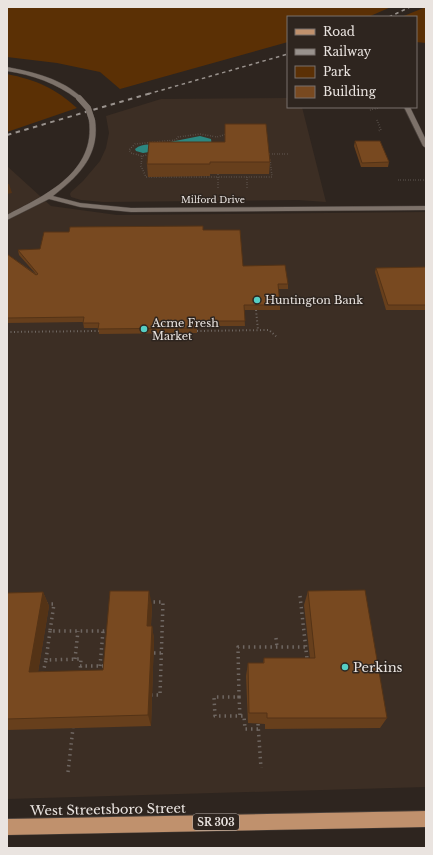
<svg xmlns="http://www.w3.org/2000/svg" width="433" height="855" font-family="'Libre Baskerville',serif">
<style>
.built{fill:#3c2e24}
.green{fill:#5b3005}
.water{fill:#2c8780}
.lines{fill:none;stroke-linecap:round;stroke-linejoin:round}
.minor-casing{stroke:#49413c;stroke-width:1}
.major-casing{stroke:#49413c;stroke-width:1}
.path-far2{stroke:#6f6762;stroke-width:1.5;stroke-dasharray:0.5 2;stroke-linecap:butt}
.path-far1{stroke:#6f6762;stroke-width:2;stroke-dasharray:1 2.5;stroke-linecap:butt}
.path{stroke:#6f6762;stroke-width:3.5;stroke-dasharray:1.5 4;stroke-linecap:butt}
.minor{fill:#7d726a;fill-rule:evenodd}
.major{fill:#c0916d;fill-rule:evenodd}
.rail-far1{stroke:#99928d;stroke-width:1.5;stroke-dasharray:3.5 3.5;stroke-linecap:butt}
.rail{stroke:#99928d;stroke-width:2;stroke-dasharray:4.5 4.5;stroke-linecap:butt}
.minor-bridge-casing{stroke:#49413c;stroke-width:6;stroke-linecap:butt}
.minor-bridge{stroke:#7d726a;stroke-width:6}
.wall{fill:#673f1c}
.shaded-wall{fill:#543316}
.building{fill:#784920;stroke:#543316}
.poi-dot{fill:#56cec4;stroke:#2e251f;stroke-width:1.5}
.labels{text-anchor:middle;stroke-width:3;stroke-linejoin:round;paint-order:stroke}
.far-street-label{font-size:9px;fill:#eae4e0;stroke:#2e251f}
.shield{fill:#2e251f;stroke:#b2aba6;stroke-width:1}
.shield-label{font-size:10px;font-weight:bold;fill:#eae4e0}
.poi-label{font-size:11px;fill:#eae4e0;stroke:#2e251f;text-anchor:start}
.near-poi-label{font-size:13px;fill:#eae4e0;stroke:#2e251f;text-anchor:start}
.near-street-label{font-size:13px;fill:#eae4e0;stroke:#2e251f}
</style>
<rect width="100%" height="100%" fill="#2e251f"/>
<!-- built -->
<path class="built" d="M 288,98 L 288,107 L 302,107 L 326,202 L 298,200 L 104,202 L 81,200 L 71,197 L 70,194 L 71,192 L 83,181 L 100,161 L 106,148 L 109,133 L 106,116 L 161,99 Z
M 7,166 L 51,206 L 117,215 L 426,212 L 426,787 L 7,799 Z"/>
<!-- green -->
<path class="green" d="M 7,7 L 391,7 L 368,17 L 288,17 L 288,42 L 120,89 L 100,72 L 57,63 L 7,57 Z
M 426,7 L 426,43 L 416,42 L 416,17 L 401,17 Z
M 7,74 C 36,80 55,88 77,108 L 7,132 Z"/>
<!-- water -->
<path class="water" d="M 200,136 L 211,139 L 212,147 L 174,148 L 143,153 L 136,151 L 135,149 C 141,144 148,144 155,145 Z"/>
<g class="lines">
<!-- minor casing -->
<g class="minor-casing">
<path id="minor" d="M 7,67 C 33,72 63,79 82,98 L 77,99 C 56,83 33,75 7,71 Z
M 404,107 L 410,107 L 426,140 L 426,148 L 423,146 Z
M 92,118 L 95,120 C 100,155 79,176 53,196 L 80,203 L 131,208 L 426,206 L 426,210 L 131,212 L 80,207 L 49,199 L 7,220 L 7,215 C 46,195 96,172 89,120 Z"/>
</g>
<!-- major casing -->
<g class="major-casing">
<path id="major" d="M 426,811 L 426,827 L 7,835 L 7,819 Z"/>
</g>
<!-- path-far2 -->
<path class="path-far2" d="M 370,110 L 378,108 L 377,107
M 377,120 L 381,130 L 377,131
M 151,154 L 142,156 L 131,153 L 129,150 L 135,144 L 176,140 L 178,137 L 200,134 L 217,137 L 227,134
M 267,154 L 289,154
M 142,156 L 141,166 L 146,177 L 272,177 L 270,159
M 218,172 L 218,188
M 247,177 L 247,188
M 398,180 L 426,180"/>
<!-- path-far1 -->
<path class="path-far1" d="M 256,310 L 258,330
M 197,331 L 269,330 L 278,338
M 7,332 L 99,331"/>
<!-- path -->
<path class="path" d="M 300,596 L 307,659
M 148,602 L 163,602 L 160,695 L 152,695
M 46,604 L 54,604 L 50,631 L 108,631 L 108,629
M 50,631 L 46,660 L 81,659 L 80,673
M 276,638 L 277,647
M 154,653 L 162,653
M 75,659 L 78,631
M 80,666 L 106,666
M 100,666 L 103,631
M 43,673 L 46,660
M 239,697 L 240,716
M 258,724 L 261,768
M 258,729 L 245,729 L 244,716 L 215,716 L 214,697 L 239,697 L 238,647 L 305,647
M 68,772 L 73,728"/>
<!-- minor -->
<use href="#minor" class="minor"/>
<!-- major -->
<use href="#major" class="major"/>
<!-- rail-far1 -->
<path class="rail-far1" d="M 389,17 L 410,7
M 148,94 L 288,54"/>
<!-- rail -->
<path class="rail" d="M 7,135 L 151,93"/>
<!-- minor-bridge casing -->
<g class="minor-bridge-casing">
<path id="minor-bridge" d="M 79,98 L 88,108 L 92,120"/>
</g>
<!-- minor-bridge -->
<use href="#minor-bridge" class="minor-bridge"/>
</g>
<!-- wall -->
<path class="wall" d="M 225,124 L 270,162 L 269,174 L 210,174 L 210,176 L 148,177 L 147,164 L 225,142 Z
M 355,141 L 389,162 L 388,167 L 361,167 L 354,146 Z
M 204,230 L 243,266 L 288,284 L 288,289 L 278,289 L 280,305 L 280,310 L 244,310 L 245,326 L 197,326 L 197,333 L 99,334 L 98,328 L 84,328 L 83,322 L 7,323 L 7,254 L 36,274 L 19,255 L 18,250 L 40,249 Z
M 426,267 L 426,310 L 386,310 L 375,272 L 376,268 Z
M 308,591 L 387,718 L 380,728 L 265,729 L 265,724 L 248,723 L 246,676 L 248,663 L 263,663 L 264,658 L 310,658 L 304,605 Z
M 43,592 L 49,606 L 38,672 L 103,670 L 152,605 L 151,626 L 152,626 L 154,639 L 151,726 L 7,730 L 7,593 Z"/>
<!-- shaded-wall -->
<path class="shaded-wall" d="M 7,184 L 9,184 L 12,193 L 7,194 Z
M 149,591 L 152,605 L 150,639 L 147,626 Z
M 43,592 L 49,606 L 36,684 L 29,672 Z
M 152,626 L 154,639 L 151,726 L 148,715 Z"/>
<!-- building -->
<path class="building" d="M 225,124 L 266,124 L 270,162 L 210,162 L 210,164 L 147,164 L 149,142 L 225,142 Z
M 355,141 L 380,141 L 389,162 L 362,163 Z
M 203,226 L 203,230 L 240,230 L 243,266 L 285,265 L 288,284 L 278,284 L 280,305 L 244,305 L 245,321 L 197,321 L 197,328 L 98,329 L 99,323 L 83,323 L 84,317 L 7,318 L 7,254 L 36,275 L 38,274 L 18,250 L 40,249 L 44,232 L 69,232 L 70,227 Z
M 426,267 L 426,305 L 388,305 L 376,268 Z
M 365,590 L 387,718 L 267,718 L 267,713 L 249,713 L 248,663 L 264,663 L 264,658 L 315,658 L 308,591 Z
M 110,591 L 149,591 L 147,626 L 152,626 L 148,715 L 7,719 L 7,593 L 43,592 L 29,672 L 103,670 Z"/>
<!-- markers -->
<g class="poi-dot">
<circle cx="257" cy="300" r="4"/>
<circle cx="144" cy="329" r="4"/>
<circle cx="345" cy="667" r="4"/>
</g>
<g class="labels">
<!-- far-street labels -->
<g class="far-street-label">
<text x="213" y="203">Milford Drive</text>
</g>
<!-- shield labels -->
<rect class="shield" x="193" y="814" width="46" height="16" rx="3"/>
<g class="shield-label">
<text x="216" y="826">SR 303</text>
</g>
<!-- poi labels -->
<g class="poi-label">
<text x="265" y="304">Huntington Bank</text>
<text x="152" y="327">Acme Fresh<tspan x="152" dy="13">Market</tspan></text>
</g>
<!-- near-poi labels -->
<g class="near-poi-label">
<text x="353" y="672">Perkins</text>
</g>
<!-- near-street labels -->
<g class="near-street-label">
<text transform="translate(108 809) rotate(-1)" y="5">West Streetsboro Street</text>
</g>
</g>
<!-- border -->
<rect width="433" height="855" fill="none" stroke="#eae4e0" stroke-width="16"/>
<!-- legend -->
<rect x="287" y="16" width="130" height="92" fill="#2e251f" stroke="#79716c"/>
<rect x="295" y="29" width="20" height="6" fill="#c0916d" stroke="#79716c"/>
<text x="323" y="36" font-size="12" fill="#eae4e0">Road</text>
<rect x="295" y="49" width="20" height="6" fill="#99928d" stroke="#79716c"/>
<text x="323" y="56" font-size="12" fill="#eae4e0">Railway</text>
<rect x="295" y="66" width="20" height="12" fill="#5b3005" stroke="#79716c"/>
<text x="323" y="76" font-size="12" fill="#eae4e0">Park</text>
<rect x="295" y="86" width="20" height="12" fill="#784920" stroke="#79716c"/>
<text x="323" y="96" font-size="12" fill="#eae4e0">Building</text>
</svg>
